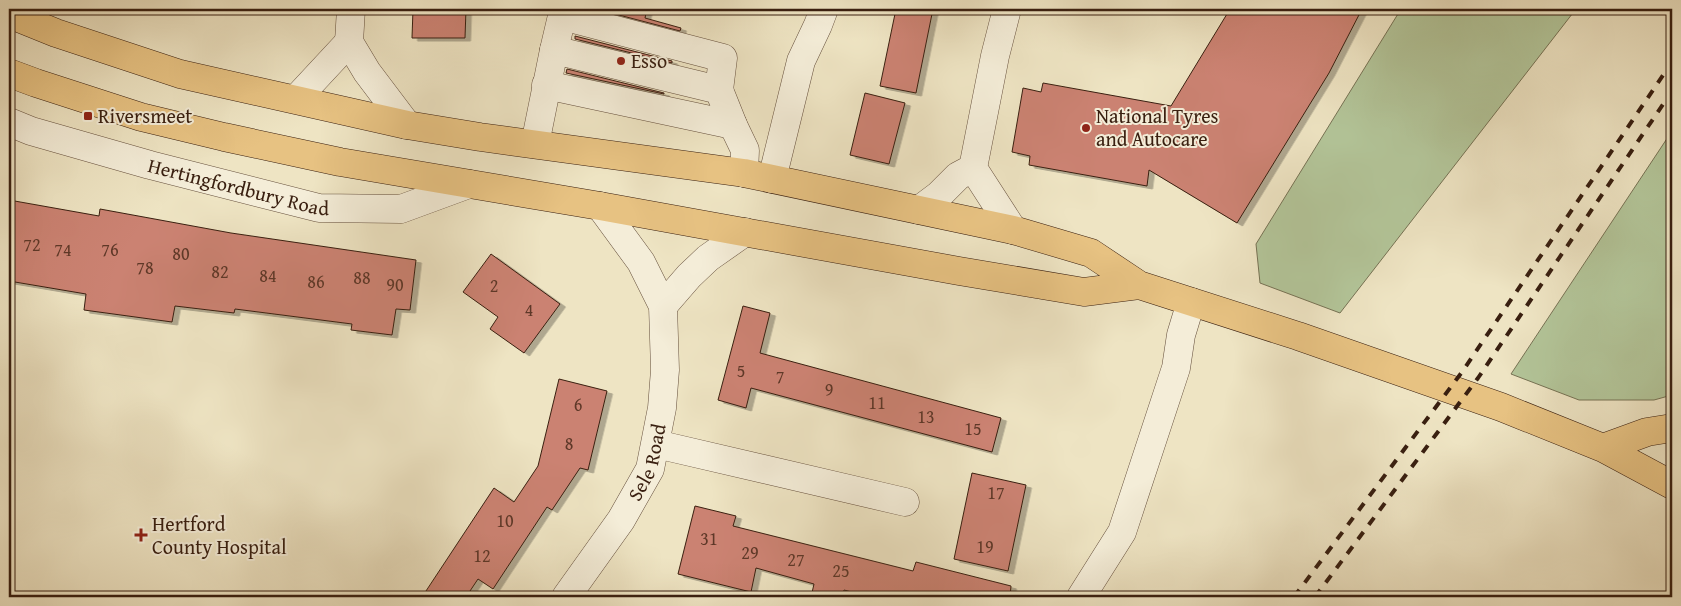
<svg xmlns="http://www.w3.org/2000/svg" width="1681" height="606" font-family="'Gentium Book Plus',serif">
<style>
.green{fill:#b3c599;stroke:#767254}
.building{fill:#cb8272;stroke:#391f10;filter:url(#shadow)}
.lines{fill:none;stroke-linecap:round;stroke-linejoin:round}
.minor-casing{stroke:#66503d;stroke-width:29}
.highway-casing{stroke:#391f10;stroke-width:29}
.minor{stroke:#f4edd8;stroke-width:28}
.highway{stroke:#e7c282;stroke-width:28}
.rail{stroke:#391f10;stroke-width:4;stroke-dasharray:9 9;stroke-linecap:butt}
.poi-dot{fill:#8f2418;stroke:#f4edd8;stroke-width:2}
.labels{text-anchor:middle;stroke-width:4;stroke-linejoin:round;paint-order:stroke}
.number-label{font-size:18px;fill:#5e3828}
.poi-label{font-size:20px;fill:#391f10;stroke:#f4edd8;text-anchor:start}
.street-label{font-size:20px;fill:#391f10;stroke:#f4edd8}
</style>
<defs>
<filter id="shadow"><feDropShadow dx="5.5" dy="3" stdDeviation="0" flood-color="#0004"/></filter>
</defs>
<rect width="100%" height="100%" fill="#eee4c3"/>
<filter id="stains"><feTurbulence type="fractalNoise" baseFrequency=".004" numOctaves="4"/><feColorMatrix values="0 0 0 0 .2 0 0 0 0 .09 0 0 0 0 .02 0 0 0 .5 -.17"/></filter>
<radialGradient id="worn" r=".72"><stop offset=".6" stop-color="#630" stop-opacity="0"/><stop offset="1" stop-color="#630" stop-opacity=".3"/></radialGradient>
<!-- green -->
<path class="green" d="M 1401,9 L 1576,9 L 1340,313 L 1260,283 L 1256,244 Z
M 1672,131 L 1672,395 L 1654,400 L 1579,400 L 1511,374 Z"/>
<!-- building -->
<path class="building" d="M 413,9 L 466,9 L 465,38 L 412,38 Z
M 596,9 L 647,9 L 645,18 L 681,28 L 680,31 Z
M 896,9 L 933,9 L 916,93 L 880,86 Z
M 1230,9 L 1362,9 L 1329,73 L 1237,223 L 1149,170 L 1147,186 L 1029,165 L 1030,156 L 1012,152 L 1023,88 L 1041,92 L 1043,83 L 1171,106 Z
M 575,36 L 672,61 L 672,63 L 575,39 Z
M 567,69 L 664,93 L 664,94 L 566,73 Z
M 865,93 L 905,103 L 889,164 L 850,155 Z
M 9,200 L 99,216 L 100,209 L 231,233 L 416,260 L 410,310 L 396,309 L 392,335 L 351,330 L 352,324 L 235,309 L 234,313 L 175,306 L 172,322 L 84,310 L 86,294 L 9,281 Z
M 491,254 L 560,304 L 524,353 L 490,329 L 498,317 L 463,292 Z
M 743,306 L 770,313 L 760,353 L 1001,418 L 992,452 L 751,388 L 746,408 L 718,400 Z
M 559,379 L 607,391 L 588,470 L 580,468 L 552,510 L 547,507 L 493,589 L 478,579 L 466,597 L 422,597 L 494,488 L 514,502 L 538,466 Z
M 972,473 L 1026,485 L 1008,571 L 954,559 Z
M 695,506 L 736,516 L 733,526 L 913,571 L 916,562 L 1011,586 L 1010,597 L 871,597 L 844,590 L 842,597 L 811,597 L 814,584 L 756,568 L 751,592 L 678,574 Z"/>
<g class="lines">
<!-- minor casing -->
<g class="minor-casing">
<g id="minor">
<path d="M 351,9 L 349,42 L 367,72 L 407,125"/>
<path d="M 1007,9 L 995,56 L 973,168 L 1013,230"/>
<path d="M 554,50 L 562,16 L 723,58 L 719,90"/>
<path d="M 546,85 L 733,125"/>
<path d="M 296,99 L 349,42"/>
<path id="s1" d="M 9,122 L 31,131 L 150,165 L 319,208 L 401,209 L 469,184"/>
<path d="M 535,144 L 554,50 L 719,90 L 733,125 L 745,150 L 744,173"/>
<path d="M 772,179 L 801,61 L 818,25 L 824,9"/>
<path d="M 919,210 L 939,195 L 958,176 L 973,168"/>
<path d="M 663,306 L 689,276 L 708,258 L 745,232"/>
<path d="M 656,444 L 905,502"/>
<path id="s2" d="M 566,597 L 621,520 L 650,469 L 662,408 L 665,370 L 663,306 L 641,262 L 600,206"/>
<path d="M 1081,597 L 1122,532 L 1176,368 L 1181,335 L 1191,302"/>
</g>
</g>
<!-- highway casing -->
<g class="highway-casing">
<path id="highway" d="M 9,14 L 56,33 L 180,74 L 407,125 L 480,137 L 744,173 L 1013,230 L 1091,253 L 1139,285 L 1298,336 L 1501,407 L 1603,448 L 1672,485
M 9,73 L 36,83 L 141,117 L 224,137 L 340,162 L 600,206 L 959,271 L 1084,292 L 1139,285
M 1603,448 L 1647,432 L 1672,428"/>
</g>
<!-- minor -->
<use href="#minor" class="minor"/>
<!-- highway -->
<use href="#highway" class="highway"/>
<!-- rail -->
<path class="rail" d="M 1294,597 L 1462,372 L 1672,62
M 1315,597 L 1478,378 L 1672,91"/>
</g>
<!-- markers -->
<g class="poi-dot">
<circle cx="621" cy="61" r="5"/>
<rect x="83" y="111" width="10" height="10" rx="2.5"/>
<circle cx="1086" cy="128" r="5"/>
<path d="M138.5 527.5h5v5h5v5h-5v5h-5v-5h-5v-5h5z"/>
</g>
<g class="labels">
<!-- number labels -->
<g class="number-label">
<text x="32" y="251">72</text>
<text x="63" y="256">74</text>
<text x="110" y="256">76</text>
<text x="181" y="260">80</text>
<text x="145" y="274">78</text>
<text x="220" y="278">82</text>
<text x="268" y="282">84</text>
<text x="362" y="284">88</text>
<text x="316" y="288">86</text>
<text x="395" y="291">90</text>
<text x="494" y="292">2</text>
<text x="529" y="316">4</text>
<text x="741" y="377">5</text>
<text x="780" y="383">7</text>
<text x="829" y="396">9</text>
<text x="877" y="409">11</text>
<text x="578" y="411">6</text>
<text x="926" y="423">13</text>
<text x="973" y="435">15</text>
<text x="569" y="450">8</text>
<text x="996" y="499">17</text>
<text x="505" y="527">10</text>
<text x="709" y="545">31</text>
<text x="985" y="553">19</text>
<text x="750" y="559">29</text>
<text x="482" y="562">12</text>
<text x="796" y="566">27</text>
<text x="841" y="577">25</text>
</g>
<!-- poi labels -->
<g class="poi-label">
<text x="631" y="68">Esso</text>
<text x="98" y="123">Riversmeet</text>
<text x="1096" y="123">National Tyres<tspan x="1096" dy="23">and Autocare</tspan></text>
<text x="152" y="531">Hertford<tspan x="152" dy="23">County Hospital</tspan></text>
</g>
<!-- street labels -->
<g class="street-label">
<text dy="7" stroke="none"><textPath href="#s1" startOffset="239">Hertingfordbury Road</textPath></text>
<text dy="7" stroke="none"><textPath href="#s2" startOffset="159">Sele Road</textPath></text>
</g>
</g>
<!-- margin -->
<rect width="1681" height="606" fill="none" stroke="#eee4c3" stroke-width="30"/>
<rect x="10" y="10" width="1661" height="586" fill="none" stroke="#391f10" stroke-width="2.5"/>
<rect x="15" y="15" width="1651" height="576" fill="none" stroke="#391f10"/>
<rect width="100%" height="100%" filter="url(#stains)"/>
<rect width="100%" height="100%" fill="url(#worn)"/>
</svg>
